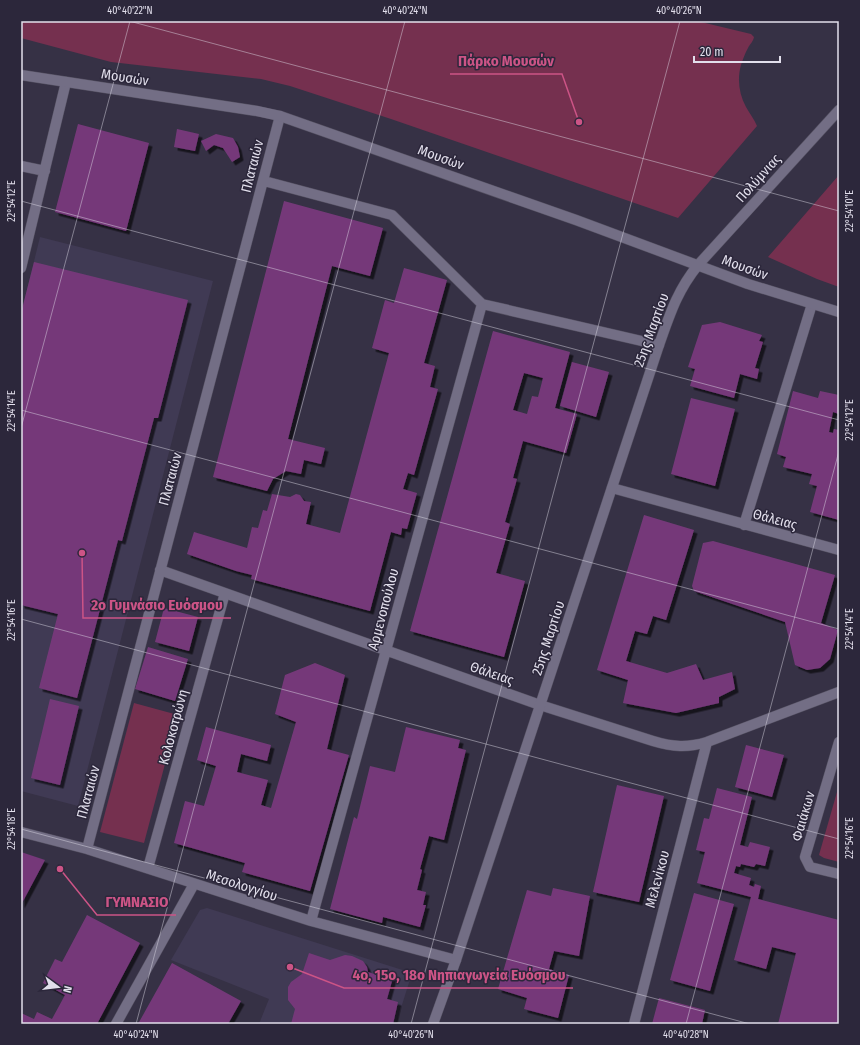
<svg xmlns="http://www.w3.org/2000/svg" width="860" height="1045" font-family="'Fira Sans Condensed',sans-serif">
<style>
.built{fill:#403a54}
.green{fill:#75304f}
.building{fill:#753979;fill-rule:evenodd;filter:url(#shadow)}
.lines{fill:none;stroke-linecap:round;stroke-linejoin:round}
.minor-casing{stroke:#545061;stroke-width:11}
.tertiary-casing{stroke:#545061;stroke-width:11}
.minor{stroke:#736e85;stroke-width:10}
.tertiary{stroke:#736e85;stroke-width:10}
.ticks{fill:none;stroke:#e2dfec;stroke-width:1;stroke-opacity:0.45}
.labels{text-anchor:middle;stroke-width:3;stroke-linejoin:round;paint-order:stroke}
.street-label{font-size:14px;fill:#e2dfec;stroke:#2c273b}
.leader{fill:none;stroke:#cc5486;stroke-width:1.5}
.callout-dot{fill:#cc5486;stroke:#2c273b;stroke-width:1.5}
.callout-label{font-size:15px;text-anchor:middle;font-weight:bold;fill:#cc5486;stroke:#2c273b;stroke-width:3;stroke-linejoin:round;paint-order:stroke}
.neatline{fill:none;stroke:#e2dfec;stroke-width:1.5}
.ticks-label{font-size:10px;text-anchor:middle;fill:#e2dfec}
</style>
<defs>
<filter id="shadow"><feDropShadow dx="3.5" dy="3.5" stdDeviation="0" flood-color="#0009"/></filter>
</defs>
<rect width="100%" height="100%" fill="#363145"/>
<!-- built -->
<path class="built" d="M 40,237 L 213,281 L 78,806 L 21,791 L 21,314 Z
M 207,908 L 412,973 L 396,1024 L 259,1024 L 269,999 L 171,960 L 200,910 Z"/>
<!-- green -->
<path class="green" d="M 21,21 L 697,21 L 751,34 L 754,37 C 753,42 750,44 748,48 C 745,53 743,59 741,65 C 737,79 739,94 746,107 C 750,114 754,119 757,126 L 678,218 L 391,119 L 290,86 L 261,79 L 111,62 L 21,38 Z
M 839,175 L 839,287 L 817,279 L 768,257 Z
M 134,703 L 178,715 L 144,843 L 100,832 Z
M 839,785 L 839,862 L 824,858 L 819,855 Z"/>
<!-- building -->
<path class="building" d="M 78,124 L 149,143 L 126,231 L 55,212 Z
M 177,129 L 199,134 L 195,151 L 174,147 Z
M 216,134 L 233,138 L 238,147 L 240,157 L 232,162 L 223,148 L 214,145 L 206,151 L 201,141 Z
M 284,201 L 383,228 L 370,276 L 332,266 L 288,439 L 325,448 L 321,464 L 304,460 L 301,474 L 286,471 L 273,479 L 267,491 L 213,477 Z
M 34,262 L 188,300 L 158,418 L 154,418 L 122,541 L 118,540 L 77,698 L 39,688 L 58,614 L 21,605 L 21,313 Z
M 404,268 L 447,280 L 424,363 L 435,366 L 430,387 L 438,389 L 414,475 L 408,473 L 403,489 L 417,493 L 407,529 L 402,528 L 401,535 L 391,532 L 370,611 L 251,579 L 252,575 L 236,571 L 187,554 L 194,532 L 247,548 L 252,527 L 258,528 L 263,510 L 267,511 L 272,494 L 290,497 L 296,494 L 300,495 L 304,501 L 311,502 L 306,524 L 340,533 L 389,353 L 372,348 L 385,300 L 394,303 Z
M 720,322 L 762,335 L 759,341 L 763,342 L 755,368 L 759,369 L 757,379 L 740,374 L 734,398 L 690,386 L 695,369 L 688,367 L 702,325 Z
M 493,331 L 570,352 L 555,408 L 577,414 L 566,453 L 523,441 L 513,478 L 517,479 L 505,522 L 510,524 L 496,573 L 525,581 L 504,657 L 410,631 ZM 524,373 L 543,378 L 538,397 L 532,396 L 527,414 L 513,410 Z
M 572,362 L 609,372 L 596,417 L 560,406 Z
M 793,391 L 818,398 L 820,391 L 839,395 L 839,414 L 833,412 L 829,432 L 833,433 L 834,429 L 839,430 L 839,520 L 810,512 L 817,486 L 809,484 L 812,474 L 783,467 L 786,457 L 777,454 Z
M 691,398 L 735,409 L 715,486 L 671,474 Z
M 644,515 L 694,530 L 666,620 L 653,616 L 647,634 L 635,631 L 626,661 L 667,673 L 696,664 L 703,680 L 732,672 L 735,689 L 719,697 L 719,703 L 676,713 L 623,703 L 628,680 L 597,670 Z
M 713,541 L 835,575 L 821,623 L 838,630 L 830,659 L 820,668 L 807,670 L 795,665 L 785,622 L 694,591 L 692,586 L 703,543 Z
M 164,608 L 198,617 L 189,651 L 155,642 Z
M 148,647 L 188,659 L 175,701 L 135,689 Z
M 315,663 L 345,675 L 327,749 L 349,755 L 310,891 L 242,872 L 245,863 L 174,843 L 185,801 L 204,806 L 216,766 L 197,760 L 206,727 L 271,745 L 267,761 L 241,754 L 237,772 L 268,780 L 261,805 L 271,808 L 296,722 L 275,714 L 285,675 Z
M 50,699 L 79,706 L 60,785 L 31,778 Z
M 406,727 L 460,740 L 458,748 L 466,750 L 444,840 L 429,836 L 420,869 L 422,870 L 417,890 L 426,892 L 423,905 L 426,905 L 420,927 L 383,917 L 382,923 L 330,909 L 354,817 L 357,819 L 370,766 L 395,772 Z
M 746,745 L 784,755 L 772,797 L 735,787 Z
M 617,785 L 664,796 L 639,902 L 593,892 Z
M 717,788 L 752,797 L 740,845 L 748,847 L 750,842 L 770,847 L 765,866 L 756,864 L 754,867 L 741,864 L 740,867 L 736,866 L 734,873 L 751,878 L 749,885 L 754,887 L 755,884 L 761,886 L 758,899 L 839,920 L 839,1024 L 778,1024 L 796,953 L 772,947 L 766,969 L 734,960 L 751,897 L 697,883 L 705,852 L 696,850 L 704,818 L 709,819 Z
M 21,852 L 45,860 L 21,905 Z
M 553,888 L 590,896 L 579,956 L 554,951 L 549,969 L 569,975 L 558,1018 L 524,1009 L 527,998 L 498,989 L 527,890 L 551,896 Z
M 694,893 L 734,904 L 710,991 L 670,980 Z
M 87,915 L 140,943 L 97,1024 L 21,1024 L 21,1013 L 34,1019 L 37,1012 L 52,1019 L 65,995 L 43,983 L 55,959 L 62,962 Z
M 309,953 L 330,960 L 345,955 L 352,956 L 363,961 L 367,967 L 368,972 L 377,975 L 378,970 L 394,974 L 387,999 L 398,1002 L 393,1024 L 291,1024 L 295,1009 L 288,1000 L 288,987 L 291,982 L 302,974 Z
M 172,963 L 241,1001 L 228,1024 L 138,1024 Z
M 659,998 L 705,1010 L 702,1024 L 652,1024 Z"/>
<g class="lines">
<!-- minor casing -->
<g class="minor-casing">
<path id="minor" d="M 21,166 L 45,171
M 264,181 L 392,215 L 482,304 L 659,345
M 21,268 L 66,82
M 612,488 L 839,550
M 744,525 L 812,304
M 160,570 L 540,705 L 653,741 C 673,747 687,748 707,742 L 839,692
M 839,742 L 805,857 L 810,867 L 839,874
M 21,832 L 87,849 L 311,921 L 456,960
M 87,849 L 280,116
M 148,868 L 225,593
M 311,921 L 482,304
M 116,1024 L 194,884
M 634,1024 L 707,742"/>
</g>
<!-- tertiary casing -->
<g class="tertiary-casing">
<path id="tertiary" d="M 21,75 L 257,111 L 280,116 L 576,220 L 748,284 L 839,312
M 433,1024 L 456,960 L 659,345 C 670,314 677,291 698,265 L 839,110"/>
</g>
<!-- minor -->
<use href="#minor" class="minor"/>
<!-- tertiary -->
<use href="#tertiary" class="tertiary"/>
</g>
<!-- ticks -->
<path class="ticks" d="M 129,21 L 839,211M 21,201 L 839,420M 21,410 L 839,629M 21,428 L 130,21M 21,619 L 839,839M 21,829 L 750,1024M 136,1024 L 405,21M 411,1024 L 680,21M 686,1024 L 839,451"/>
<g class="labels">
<!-- street labels -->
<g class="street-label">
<text transform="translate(125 77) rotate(9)" y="5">Μουσών</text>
<text transform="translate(441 157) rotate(20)" y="5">Μουσών</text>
<text transform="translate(252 166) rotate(-76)" y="5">Πλαταιών</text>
<text transform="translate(758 178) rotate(-48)" y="5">Πολύμνιας</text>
<text transform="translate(745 267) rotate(20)" y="5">Μουσών</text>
<text transform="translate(651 330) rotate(-70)" y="5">25ης Μαρτίου</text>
<text transform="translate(170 479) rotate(-75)" y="5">Πλαταιών</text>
<text transform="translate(775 519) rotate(15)" y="5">Θάλειας</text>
<text transform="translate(383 609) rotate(-75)" y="5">Αρμενοπούλου</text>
<text transform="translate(548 638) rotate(-72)" y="5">25ης Μαρτίου</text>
<text transform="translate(492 673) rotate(19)" y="5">Θάλειας</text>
<text transform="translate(173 727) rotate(-75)" y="5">Κολοκοτρώνη</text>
<text transform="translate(88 792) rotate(-75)" y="5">Πλαταιών</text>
<text transform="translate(803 816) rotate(-74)" y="5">Φαιάκων</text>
<text transform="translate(657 879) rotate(-75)" y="5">Μελενίκου</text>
<text transform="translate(242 885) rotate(18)" y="5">Μεσολογγίου</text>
</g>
</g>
<!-- callouts -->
<path class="leader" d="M579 122L562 74H450M82 553L83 618H231M60 869L97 915H176M290 967L344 988H573"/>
<g class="callout-dot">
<circle cx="579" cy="122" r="4"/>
<circle cx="82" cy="553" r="4"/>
<circle cx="60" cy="869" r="4"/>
<circle cx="290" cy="967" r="4"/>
</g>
<g class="callout-label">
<text x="506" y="66">Πάρκο Μουσών</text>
<text x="157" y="610">2ο Γυμνάσιο Ευόσμου</text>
<text x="137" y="907">ΓΥΜΝΑΣΙΟ</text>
<text x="459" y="980">4ο, 15ο, 18ο Νηπιαγωγεία Ευόσμου</text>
</g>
<!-- border -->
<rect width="860" height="1045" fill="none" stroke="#2c273b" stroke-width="44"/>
<!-- north arrow -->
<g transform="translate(58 987) rotate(105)" stroke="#2c273b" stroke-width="3" paint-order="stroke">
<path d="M0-3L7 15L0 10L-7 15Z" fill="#e2dfec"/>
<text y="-6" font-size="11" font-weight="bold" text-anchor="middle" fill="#e2dfec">N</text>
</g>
<!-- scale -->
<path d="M694 56v6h86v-6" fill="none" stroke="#e2dfec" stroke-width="2"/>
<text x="700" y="56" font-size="12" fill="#e2dfec" stroke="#2c273b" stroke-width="3" paint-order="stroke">20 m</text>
<rect x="22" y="22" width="816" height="1001" class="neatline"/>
<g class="ticks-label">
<text x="130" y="14">40°40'22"N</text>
<text x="405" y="14">40°40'24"N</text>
<text x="679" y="14">40°40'26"N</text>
<text transform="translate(11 201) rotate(-90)" y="4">22°54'12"E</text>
<text transform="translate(849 211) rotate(-90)" y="4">22°54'10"E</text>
<text transform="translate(11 411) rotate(-90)" y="4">22°54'14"E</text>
<text transform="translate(849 420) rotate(-90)" y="4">22°54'12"E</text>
<text transform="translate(11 620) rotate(-90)" y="4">22°54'16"E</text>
<text transform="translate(849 629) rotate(-90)" y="4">22°54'14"E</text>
<text transform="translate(11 829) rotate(-90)" y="4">22°54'18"E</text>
<text transform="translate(849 838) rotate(-90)" y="4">22°54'16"E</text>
<text x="136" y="1038">40°40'24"N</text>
<text x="411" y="1038">40°40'26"N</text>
<text x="686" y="1038">40°40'28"N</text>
</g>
</svg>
